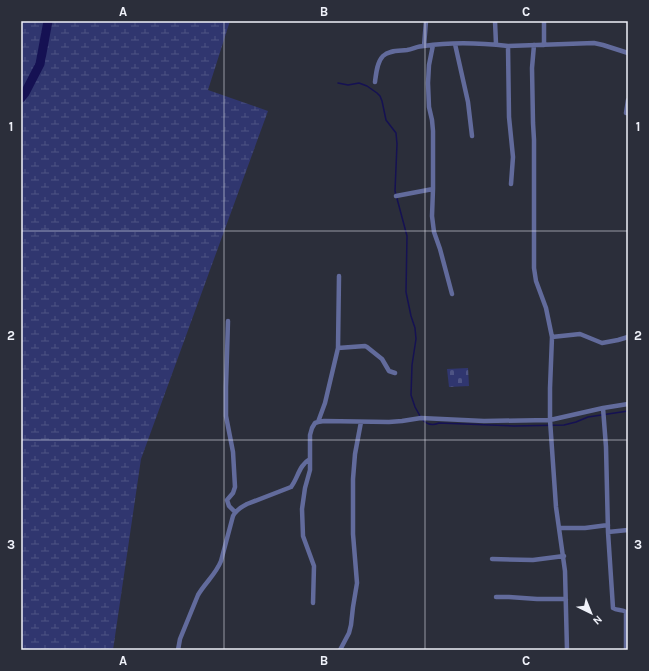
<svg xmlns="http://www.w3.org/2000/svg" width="649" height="671" font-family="Karla,sans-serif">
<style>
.wetland{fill:url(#wetland-marsh)}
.cemetery{fill:url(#cemetery-stones)}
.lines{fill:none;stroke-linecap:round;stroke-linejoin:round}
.stream{stroke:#151153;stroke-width:1.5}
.river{stroke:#151153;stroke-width:9}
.street{stroke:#626b9c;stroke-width:4.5}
.grid{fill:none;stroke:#eff1f9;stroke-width:1;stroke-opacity:0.55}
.neatline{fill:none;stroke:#eff1f9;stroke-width:1.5}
.grid-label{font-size:13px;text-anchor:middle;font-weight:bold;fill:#eff1f9}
</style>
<defs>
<pattern id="wetland-marsh" width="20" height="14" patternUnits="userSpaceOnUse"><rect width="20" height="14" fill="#30366f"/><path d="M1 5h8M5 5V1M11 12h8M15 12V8" fill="none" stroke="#4e5484"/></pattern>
<pattern id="cemetery-stones" width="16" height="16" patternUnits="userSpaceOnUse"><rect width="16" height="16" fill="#30366f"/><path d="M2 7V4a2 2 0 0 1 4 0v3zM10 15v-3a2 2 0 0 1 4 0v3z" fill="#4e5484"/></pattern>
</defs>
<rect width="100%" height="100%" fill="#2b2e3a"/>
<!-- wetland -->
<path class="wetland" d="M 21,21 L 230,21 L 208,90 L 268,111 L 141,459 L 113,650 L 21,650 Z"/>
<!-- cemetery -->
<path class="cemetery" d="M 468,368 L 469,386 L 449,387 L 447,369 Z"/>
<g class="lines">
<!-- stream -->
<path class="stream" d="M 338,83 L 348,85 L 359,83 L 367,86 L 377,93 L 380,96 L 382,101 L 386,120 L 396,133 L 397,144 L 395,191 L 407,236 L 406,292 L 411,316 L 415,328 L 416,339 L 412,365 L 411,395 L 415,407 L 420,416
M 422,419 C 427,425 432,426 439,423 L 514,426 L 564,425 L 576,422 L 588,417 L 628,411"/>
<!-- river -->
<path class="river" d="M 21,98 L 25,93 L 40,64 L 48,21"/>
<!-- street -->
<path class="street" d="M 495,21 L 496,44
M 544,21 L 544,45
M 455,44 L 468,102 L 472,136
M 433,45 L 429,65 L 428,83 L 429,107 L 432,120 L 433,131 L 433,189 L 432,216 L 434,232 L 440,249 L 452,294
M 534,45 L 532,68 L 533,123 L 534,140 L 534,268 L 536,281 L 546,308 L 552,337 L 550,388 L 550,420 L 556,507 L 565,571 L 567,650
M 424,46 L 426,21
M 508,46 L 509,117 L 513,157 L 511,184
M 375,82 C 376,74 377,62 383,56 C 389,50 399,51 407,50 C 413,49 418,46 424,46 C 451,42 481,43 508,46 L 594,43 L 603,45 L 628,53
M 626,113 L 628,100
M 396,196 L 433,189
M 228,321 L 226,387 L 226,416 L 233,452 L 235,487 L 233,493 L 227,500 L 229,506 L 235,512
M 552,337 L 580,334 L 602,343 L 618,340 L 628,337
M 338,348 L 365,346 L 367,347 L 382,359 L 389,371 L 395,373
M 603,408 L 606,447 L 608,532 L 613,608 C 617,611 622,609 626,612 L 626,650
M 318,422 L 325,403 L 338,348 L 339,276
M 560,528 L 585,528 L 608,525
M 608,532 L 628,530
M 492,559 L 533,560 L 564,556
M 496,597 L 509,597 L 537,599 L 566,599
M 313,603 L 314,566 L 303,536 L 302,509 L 305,488 L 310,470 L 310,435 L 312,428 L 315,423 L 318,422 L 324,421 L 389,422 L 402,421 L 421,418 L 484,421 L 550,420 L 603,408 L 628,404
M 178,650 L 180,639 L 198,595 C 205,583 216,574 221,561 L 233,516 C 236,510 241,507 247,504 L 291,487 C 298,478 299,465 310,459
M 340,650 L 349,633 L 351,625 L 353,607 L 357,583 L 353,534 L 353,479 L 355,454 L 361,422"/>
</g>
<!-- grid -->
<path class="grid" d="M 224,21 L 224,650M 425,21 L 425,650M 21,231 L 628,231M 21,440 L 628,440"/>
<!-- border -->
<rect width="649" height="671" fill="none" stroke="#2b2e3a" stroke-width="44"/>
<!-- north arrow -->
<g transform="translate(591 613) rotate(137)" stroke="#2b2e3a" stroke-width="3" paint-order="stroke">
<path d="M0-3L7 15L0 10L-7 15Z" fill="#eff1f9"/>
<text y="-6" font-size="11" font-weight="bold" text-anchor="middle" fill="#eff1f9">N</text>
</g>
<rect x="22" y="22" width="605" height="627" class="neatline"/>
<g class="grid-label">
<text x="123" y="16">A</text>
<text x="324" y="16">B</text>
<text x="526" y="16">C</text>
<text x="11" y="131">1</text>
<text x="638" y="131">1</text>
<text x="11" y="340">2</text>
<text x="638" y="340">2</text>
<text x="11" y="549">3</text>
<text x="638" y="549">3</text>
<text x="123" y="665">A</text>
<text x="324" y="665">B</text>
<text x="526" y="665">C</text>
</g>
</svg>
